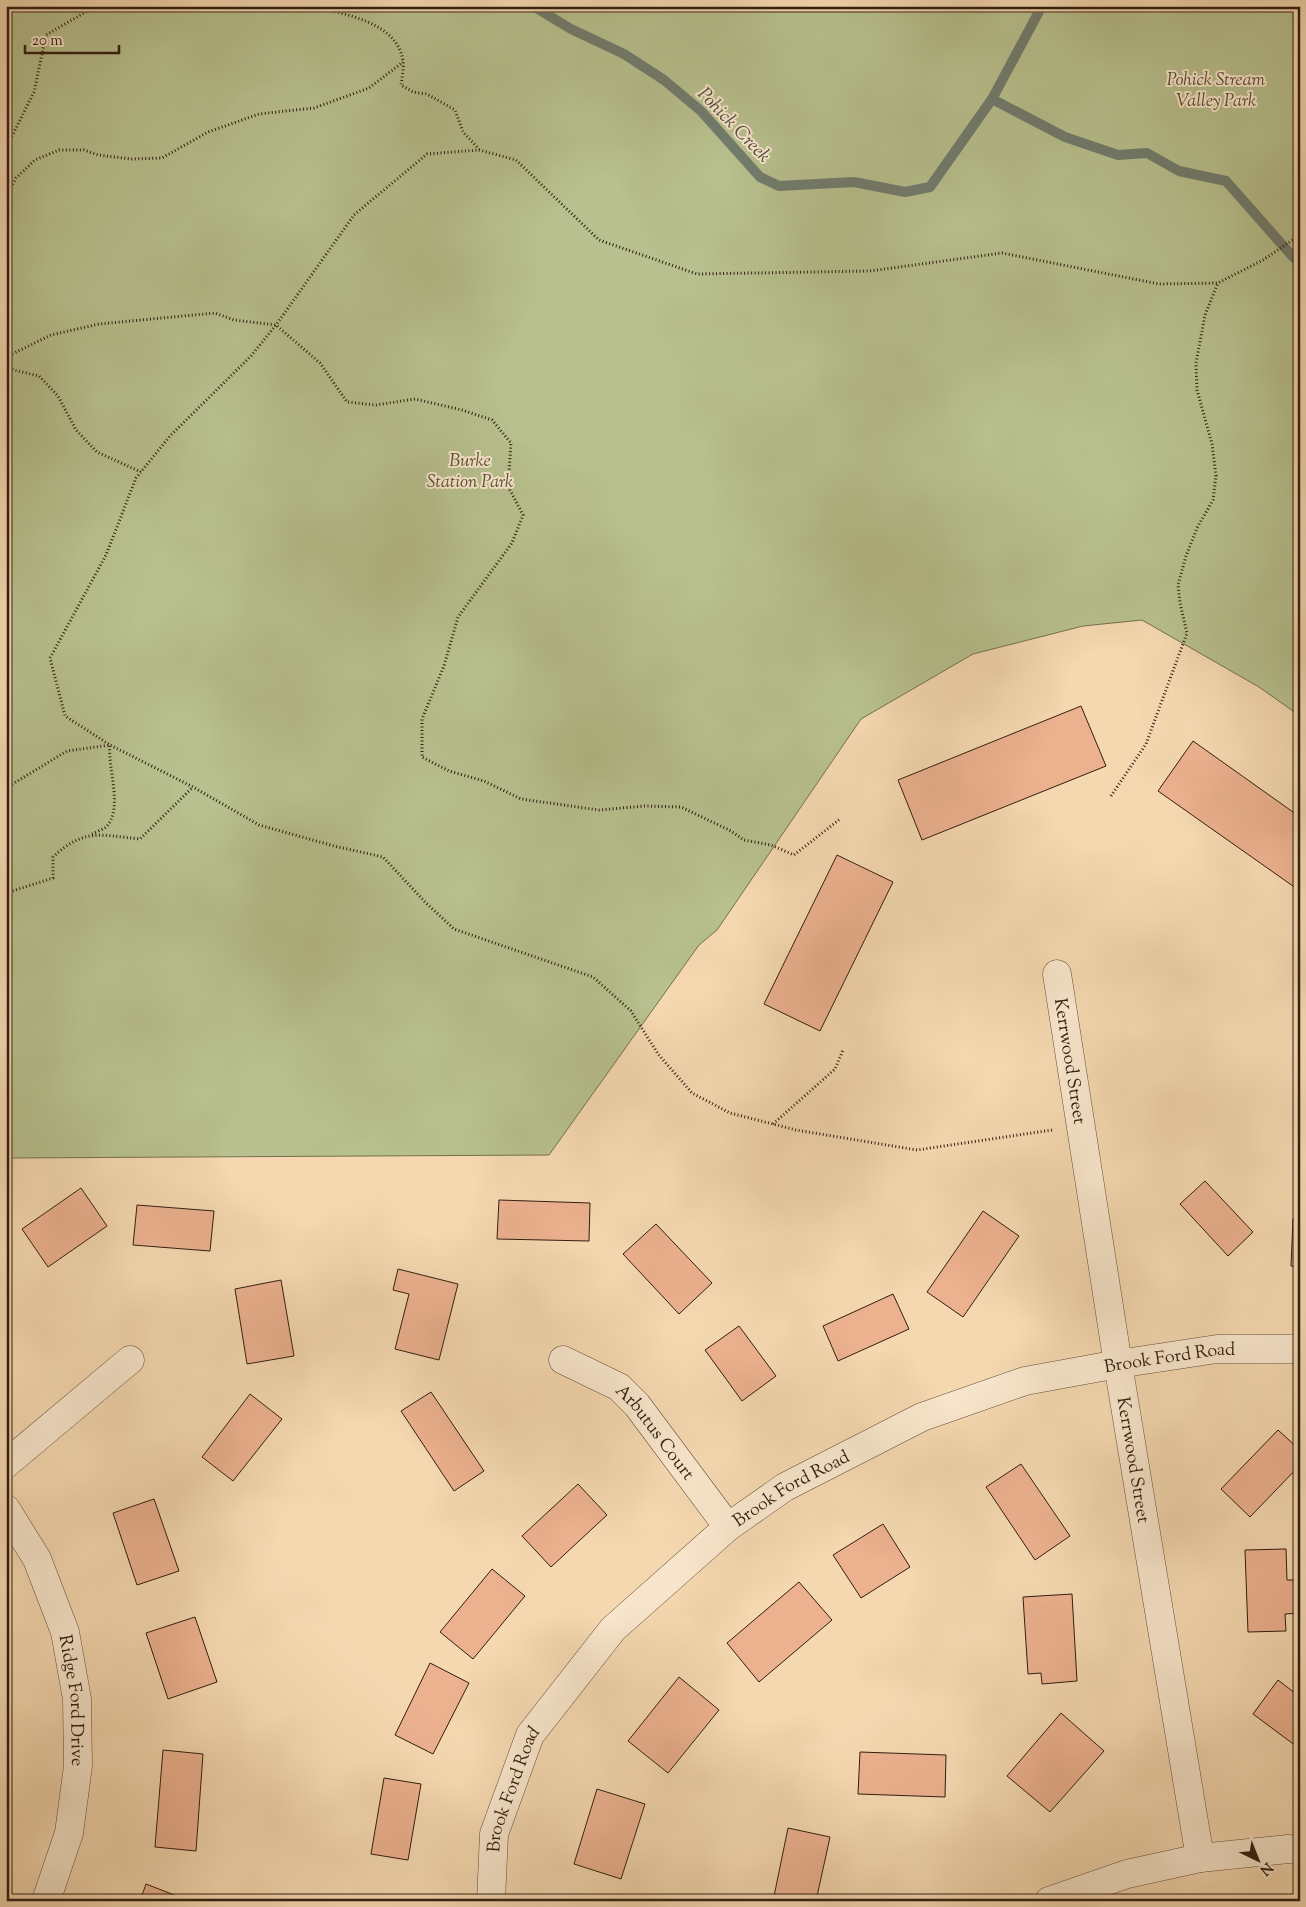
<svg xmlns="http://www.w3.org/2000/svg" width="1306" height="1907" font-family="'Sorts Mill Goudy',serif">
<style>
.green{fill:#b7c08e;stroke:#746f50}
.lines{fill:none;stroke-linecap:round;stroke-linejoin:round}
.stream{stroke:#717c6e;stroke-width:10}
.building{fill:#ecb18f;stroke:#311e11}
.minor-casing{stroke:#624c39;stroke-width:29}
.path{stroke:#311e11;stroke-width:3;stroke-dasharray:1 2.5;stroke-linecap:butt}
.minor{stroke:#f8e6cc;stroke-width:28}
.labels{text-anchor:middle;stroke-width:4;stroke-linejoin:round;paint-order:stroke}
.park-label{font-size:18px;font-style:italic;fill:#594f36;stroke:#f8e6cc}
.street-label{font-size:18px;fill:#311e11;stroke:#f8e6cc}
.water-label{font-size:19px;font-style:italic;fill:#514d40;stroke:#f8e6cc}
</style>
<rect width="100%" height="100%" fill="#f5d8b0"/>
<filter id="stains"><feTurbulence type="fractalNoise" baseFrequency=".004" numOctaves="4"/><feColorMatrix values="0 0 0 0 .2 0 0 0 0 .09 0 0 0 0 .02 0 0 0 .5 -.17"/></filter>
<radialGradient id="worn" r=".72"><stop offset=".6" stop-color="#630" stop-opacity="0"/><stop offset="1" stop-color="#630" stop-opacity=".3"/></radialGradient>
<!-- green -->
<path class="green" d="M 6,6 L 1300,6 L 1300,716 L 1259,687 L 1142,620 L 1083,626 L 973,654 L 861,719 L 717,930 L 699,945 L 549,1155 L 6,1158 Z"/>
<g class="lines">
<!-- stream -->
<path class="stream" d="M 533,6 L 571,29 L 624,54 L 664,80 L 701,111 L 760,177 L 779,186 L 854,182 L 905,192 L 930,187 L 992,99 L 1042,6
M 992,99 L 1065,137 L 1118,155 L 1147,153 L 1179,171 L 1226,181 L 1294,258 L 1300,261"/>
</g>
<!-- building -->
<path class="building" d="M 1081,706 L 1106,766 L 922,840 L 898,780 Z
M 1193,741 L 1300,817 L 1300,891 L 1158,791 Z
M 837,855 L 893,882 L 820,1031 L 764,1004 Z
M 1205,1181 L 1253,1232 L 1228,1256 L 1180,1204 Z
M 81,1188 L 107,1226 L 48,1267 L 22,1229 Z
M 499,1200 L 590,1203 L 589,1241 L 497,1239 Z
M 137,1205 L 214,1211 L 210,1251 L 133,1245 Z
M 983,1211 L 1019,1236 L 963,1317 L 927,1292 Z
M 1293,1219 L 1300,1219 L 1300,1267 L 1291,1266 Z
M 656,1224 L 712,1283 L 679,1314 L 623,1254 Z
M 398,1269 L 458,1284 L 439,1360 L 395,1349 L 409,1294 L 393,1290 Z
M 281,1280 L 294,1356 L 247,1364 L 235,1289 Z
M 893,1294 L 909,1329 L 838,1361 L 823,1326 Z
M 739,1326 L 776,1376 L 742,1401 L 705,1350 Z
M 431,1392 L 484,1471 L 454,1491 L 401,1411 Z
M 250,1394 L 282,1419 L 233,1481 L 202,1457 Z
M 1278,1430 L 1300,1450 L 1300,1465 L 1250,1517 L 1221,1489 Z
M 1021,1464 L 1070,1536 L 1035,1560 L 986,1487 Z
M 578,1484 L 607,1515 L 551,1567 L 522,1536 Z
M 154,1499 L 179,1571 L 137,1585 L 113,1513 Z
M 883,1524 L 910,1567 L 861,1598 L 833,1555 Z
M 1286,1549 L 1287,1580 L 1300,1580 L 1300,1613 L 1285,1614 L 1286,1631 L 1248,1632 L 1245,1550 Z
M 492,1569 L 525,1596 L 473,1659 L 440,1632 Z
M 799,1582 L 832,1620 L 759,1682 L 727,1643 Z
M 1072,1594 L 1077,1681 L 1042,1684 L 1041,1673 L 1028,1674 L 1023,1597 Z
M 195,1617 L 217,1682 L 168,1699 L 146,1633 Z
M 430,1663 L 469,1683 L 433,1754 L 395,1735 Z
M 679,1677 L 719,1710 L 668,1773 L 628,1741 Z
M 1278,1680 L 1300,1697 L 1300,1749 L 1253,1714 Z
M 1061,1713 L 1104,1751 L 1050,1812 L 1007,1776 Z
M 163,1750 L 203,1754 L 196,1851 L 155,1847 Z
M 860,1752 L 946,1755 L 945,1797 L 858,1794 Z
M 384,1778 L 421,1784 L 408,1860 L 371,1854 Z
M 597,1789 L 645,1804 L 621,1879 L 574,1864 Z
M 788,1828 L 830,1837 L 816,1901 L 773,1901 Z
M 146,1884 L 182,1898 L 180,1901 L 140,1901 Z"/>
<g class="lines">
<!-- minor casing -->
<g class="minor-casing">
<g id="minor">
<path id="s1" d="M 1057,974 L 1118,1364 L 1200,1858"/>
<path id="s2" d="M 563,1360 L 619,1387 L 637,1405 L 728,1527"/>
<path d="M 6,1464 L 130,1360"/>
<path id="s3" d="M 6,1509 L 37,1559 L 65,1632 L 77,1699 L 78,1766 L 69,1833 L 46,1901"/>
<path id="s4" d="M 491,1901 L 494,1834 L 530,1735 L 613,1629 L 728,1527 L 785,1487 L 922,1417 L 1025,1381 L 1118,1364 L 1217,1349 L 1300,1349"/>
<path d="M 1049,1901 L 1127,1874 L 1200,1858 L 1288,1849 L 1300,1850"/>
</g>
</g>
<!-- path -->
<path class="path" d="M 311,6 C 343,14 397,21 403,61 C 404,68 402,78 401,85 L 413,92 L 427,94 L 455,110 L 463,132 L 479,149
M 6,145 L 8,144 L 34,92 L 46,35 L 96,6
M 6,197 L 16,178 L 35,160 L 59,150 L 84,150 L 98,155 L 131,159 L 162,158 L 208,132 L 259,114 L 314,108 L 369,88 L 403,62
M 6,357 L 51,335 L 99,324 L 215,313 L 234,320 L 276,325 L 320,363 L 347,402 L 376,405 L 415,399 L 462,410 L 492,420 L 511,443 L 509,472 L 510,490 L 523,515 L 512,543 L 458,617 L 444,666 L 422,719 L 422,757 L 449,771 L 484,781 L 521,799 L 599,810 L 645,806 L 681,807 L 731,831 L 744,840 L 771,845 L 794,855 L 840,819
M 6,366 L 14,370 L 39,376 L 58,396 L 76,430 L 97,452 L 141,472
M 6,788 L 67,751 L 110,745 L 193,787 L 259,825 L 334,846 L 383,857 L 426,903 L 454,929 L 593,977 L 631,1011 L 658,1054 L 692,1093 L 730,1113 L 796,1130 L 917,1150 L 1052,1130
M 1111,796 L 1146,744 L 1187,633 L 1180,603 L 1178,585 L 1186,556 L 1197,528 L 1213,500 L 1216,476 L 1212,444 L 1197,390 L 1196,363 L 1205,315 L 1218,283
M 92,834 C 96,832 102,830 106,827 C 124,809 107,767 110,745 L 65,716 L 50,658 L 106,555 L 136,478 L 170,436 L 251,356 L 276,325 L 354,215 L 427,154 L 479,150 L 516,160 L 599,240 L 697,274 L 870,271 L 1002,253 L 1159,284 L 1218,283 L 1263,260 L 1300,235
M 6,893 L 53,878 L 53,857 C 84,828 100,835 140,839 L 193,787
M 773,1124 L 835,1069 L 843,1050"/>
<!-- minor -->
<use href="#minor" class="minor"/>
</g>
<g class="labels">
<!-- park labels -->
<g class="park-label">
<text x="1216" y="85">Pohick Stream<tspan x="1216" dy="21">Valley Park</tspan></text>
<text x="470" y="466">Burke<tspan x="470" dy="21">Station Park</tspan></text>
</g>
<!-- street labels -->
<g class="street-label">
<text dy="6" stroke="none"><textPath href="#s1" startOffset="88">Kerrwood Street</textPath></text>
<text dy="6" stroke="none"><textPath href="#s4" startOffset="940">Brook Ford Road</textPath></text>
<text dy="6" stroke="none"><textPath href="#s2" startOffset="120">Arbutus Court</textPath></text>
<text dy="6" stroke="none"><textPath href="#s1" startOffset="492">Kerrwood Street</textPath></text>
<text dy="6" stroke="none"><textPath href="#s4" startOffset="535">Brook Ford Road</textPath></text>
<text dy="6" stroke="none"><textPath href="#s3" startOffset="206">Ridge Ford Drive</textPath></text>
<text dy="6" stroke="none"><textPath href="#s4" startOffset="115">Brook Ford Road</textPath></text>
</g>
<!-- water labels -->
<g class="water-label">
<text transform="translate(735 124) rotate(46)" y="7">Pohick Creek</text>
</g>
</g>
<!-- margin -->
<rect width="1306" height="1907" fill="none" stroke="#f5d8b0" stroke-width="25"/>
<rect x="8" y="8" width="1291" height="1892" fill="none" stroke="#311e11" stroke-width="2.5"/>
<rect x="12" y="12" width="1281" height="1882" fill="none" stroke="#311e11"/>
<!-- north arrow -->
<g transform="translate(1258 1860) rotate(137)" stroke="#f8e6cc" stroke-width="4" paint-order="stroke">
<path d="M0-4L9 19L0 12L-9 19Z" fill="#311e11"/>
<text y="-8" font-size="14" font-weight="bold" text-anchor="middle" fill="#311e11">N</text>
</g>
<!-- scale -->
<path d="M25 45v8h94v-8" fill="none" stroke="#311e11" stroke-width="2.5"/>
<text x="32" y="45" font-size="15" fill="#311e11" stroke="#f8e6cc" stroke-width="4" paint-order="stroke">20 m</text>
<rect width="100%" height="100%" filter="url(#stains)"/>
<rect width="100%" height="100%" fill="url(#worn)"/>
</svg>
